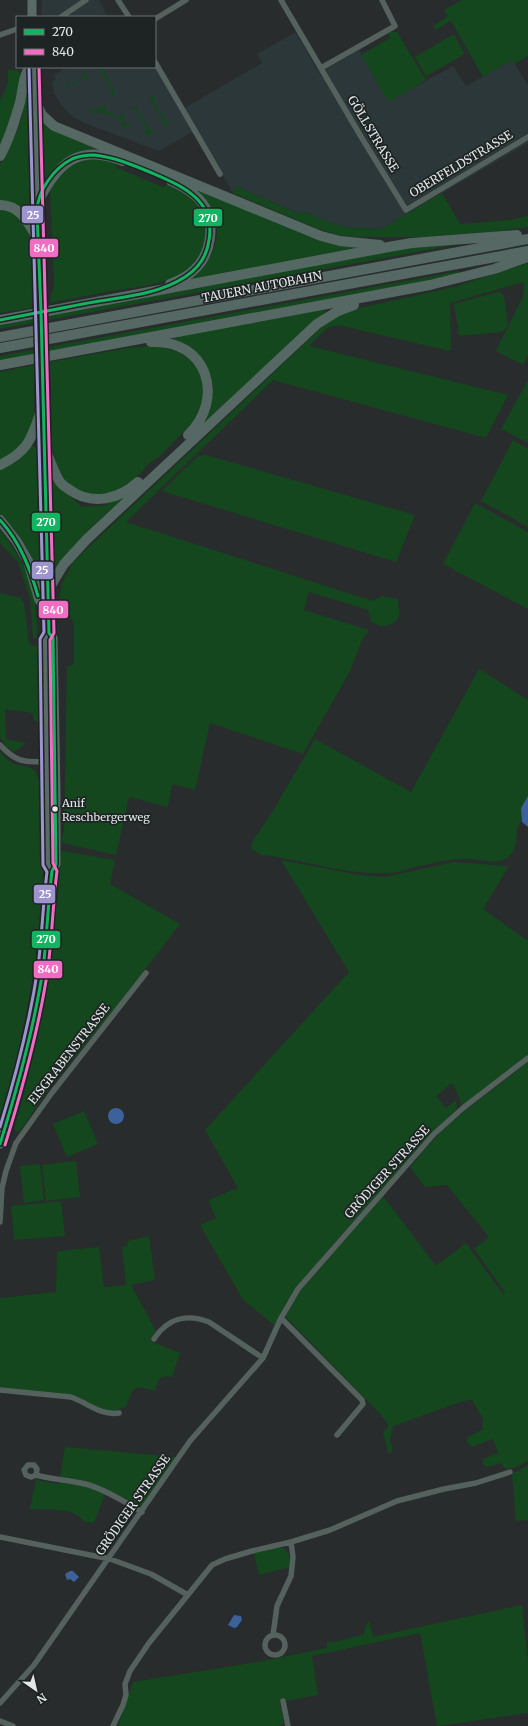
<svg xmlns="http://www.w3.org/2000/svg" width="528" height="1726" font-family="Merriweather,serif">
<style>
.built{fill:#2b3738}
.green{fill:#14471e}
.water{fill:#3d619a}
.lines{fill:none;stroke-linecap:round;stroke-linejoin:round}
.minor{stroke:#54615d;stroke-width:5.5}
.primary{stroke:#596b67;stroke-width:9}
.motorway{stroke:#556863;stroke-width:10}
.bus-1-casing{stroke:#1e2323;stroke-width:6}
.bus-2-casing{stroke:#1e2323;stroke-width:6}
.bus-3-casing{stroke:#1e2323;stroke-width:6}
.bus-1{stroke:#13b361;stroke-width:3}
.bus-2{stroke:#f06dc4;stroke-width:3}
.bus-3{stroke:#9e94cd;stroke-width:3}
.bus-dot{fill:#e3e7e7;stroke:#1e2323;stroke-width:1.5}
.labels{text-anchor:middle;stroke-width:3.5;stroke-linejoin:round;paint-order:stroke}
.bus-label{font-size:11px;fill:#e3e7e7;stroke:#1e2323;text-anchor:start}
.street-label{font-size:12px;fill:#e3e7e7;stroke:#1e2323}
.line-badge{stroke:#1e2323;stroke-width:1.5}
.badge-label{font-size:11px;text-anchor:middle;font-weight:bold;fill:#fff}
</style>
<rect width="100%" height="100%" fill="#282c2c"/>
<!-- built -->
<path class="built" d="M 42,0 L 99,0 L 108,17 L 41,17 Z
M 296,32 L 319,73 L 359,50 L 389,101 L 453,66 L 466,86 L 512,60 L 528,85 L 528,143 L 381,229 L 353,228 L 338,225 L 301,211 L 300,214 L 236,186 L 233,193 L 196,130 L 159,151 L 87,124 L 73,117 L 62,106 L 54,93 L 52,81 L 56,79 L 54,75 L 68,67 L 155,67 L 181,110 L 262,63 L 257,54 Z"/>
<!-- green -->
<path class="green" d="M 462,0 L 528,0 L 528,56 L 514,64 L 512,60 L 483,77 L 451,21 L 436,30 L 433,26 L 448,16 L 444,10 Z
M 390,32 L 397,32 L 426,80 L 389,102 L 361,55 L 390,38 L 388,33 Z
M 454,34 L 465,54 L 426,76 L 415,57 Z
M 98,67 L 101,67 L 116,94 L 111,97 L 109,95 L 113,93 Z
M 8,70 L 17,70 L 22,75 L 17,102 L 0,147 L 0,101 L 8,83 Z
M 82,72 L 85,73 L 88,81 L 85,78 L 69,87 L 72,91 L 66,85 L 66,81 L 69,86 L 84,77 Z
M 27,95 L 30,206 L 30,215 L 0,200 L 0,165 L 16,134 L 22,116 L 26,96 Z
M 154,96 L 156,97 L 153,100 L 166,122 L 170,120 L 170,122 L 161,127 L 161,126 L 164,123 L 150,99 L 146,100 Z
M 103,101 L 106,106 L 104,111 L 120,117 L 122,113 L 124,114 L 125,116 L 122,118 L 127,126 L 130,124 L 130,128 L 120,124 L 122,120 L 98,111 L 96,115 L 89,110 L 91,108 L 93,112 L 104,106 L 102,102 Z
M 139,104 L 136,107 L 152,134 L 156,132 L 153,135 L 145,134 L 143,132 L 147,130 L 134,108 L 130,109 Z
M 44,124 L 50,128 L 98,150 L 67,157 L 58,164 L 58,165 L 46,178 L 44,175 Z
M 92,158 L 115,162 L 117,168 L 163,187 L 167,185 C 187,193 203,204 206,227 C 208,236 205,245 201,253 C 185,284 143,286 112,291 C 91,295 70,299 49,303 L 54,286 L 50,190 L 52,182 L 70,164 Z
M 236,186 L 299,214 L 301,211 L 338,225 L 353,228 L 381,229 L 442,193 L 460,224 L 510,220 L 528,216 L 528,227 L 486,233 L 424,237 L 353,237 L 337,235 L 316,228 L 233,193 Z
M 190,187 L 239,207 L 368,247 L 192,280 L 192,276 C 211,266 223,236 214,216 C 208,204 199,196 190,187 Z
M 0,209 C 5,210 11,211 15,214 C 38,229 32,283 32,308 L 0,313 Z
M 455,244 L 455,245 L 0,329 L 0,322 L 410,247 Z
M 528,263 L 528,355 L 523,365 L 496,351 L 523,297 L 524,282 L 450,303 L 451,346 L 450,351 L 338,325 L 327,328 L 309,346 L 508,395 L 486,438 L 273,380 L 126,522 L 373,601 L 382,596 L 398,599 C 398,604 400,610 399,615 C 397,627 377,630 371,620 C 369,618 369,613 368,610 L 309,592 L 304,610 L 369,630 L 362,640 L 350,671 L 303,754 L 210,723 L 195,790 L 172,784 L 168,807 L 129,797 L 116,855 L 67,844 L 61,841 L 64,830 L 67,667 L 74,664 L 74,624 L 67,609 L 57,607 L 62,583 L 73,562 L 324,325 L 340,314 L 350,310 L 454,287 Z
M 459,271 L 460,276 L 0,363 L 0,356 Z
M 498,292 L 504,295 L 508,326 L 502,332 L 459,336 L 454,304 Z
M 324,310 L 326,312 L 297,336 L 201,426 C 213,404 220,386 204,364 C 199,356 182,347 174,341 L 174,337 Z
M 157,346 L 179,352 L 191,360 L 200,372 L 204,386 L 203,399 L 194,421 L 160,456 L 147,465 L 144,470 L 125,487 L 113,492 L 100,495 L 87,495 L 66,482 L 56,464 L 52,445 L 50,362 L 133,347 Z
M 35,365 L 34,416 L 30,432 L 22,445 L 6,459 L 0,460 L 0,372 Z
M 528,380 L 528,443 L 501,429 Z
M 513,440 L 528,449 L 528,527 L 481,501 Z
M 32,446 L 37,448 L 42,590 L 40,589 L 23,546 L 0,514 L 0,469 L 16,462 Z
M 206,455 L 415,515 L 396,562 L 162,491 L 198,456 Z
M 52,475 L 62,489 L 82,507 L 106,505 L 112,500 L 126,497 C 98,519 74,543 54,573 Z
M 475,503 L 528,532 L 528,609 L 443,564 Z
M 0,530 C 16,550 32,575 35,601 C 36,614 37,626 37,638 L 33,638 L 30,598 L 18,562 L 0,543 Z
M 0,593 L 21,598 L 24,603 L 29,642 L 31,645 L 37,646 L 37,650 L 41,724 L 34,720 L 32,713 L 5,709 L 6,739 L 26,743 L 14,752 L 6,746 L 0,737 Z
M 479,669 L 528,700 L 528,796 L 521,808 L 522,820 C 512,829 522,848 507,858 C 495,866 474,857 460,859 C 444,860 430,864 415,867 C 407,869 399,873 391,873 C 348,876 305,860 262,855 L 252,850 L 251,846 L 254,839 L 271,814 L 315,739 L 411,792 Z
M 0,752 C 3,755 6,759 9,761 C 25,771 36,760 40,785 L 43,884 L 40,930 L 30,992 L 15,1070 L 0,1116 Z
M 64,851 L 115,860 L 110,884 L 180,924 L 117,1006 L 52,1085 L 19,1132 L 14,1130 C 21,1103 29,1076 35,1048 C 49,984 56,918 60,852 Z
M 281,860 L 360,875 L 385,877 L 454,862 L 509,866 L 483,909 L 528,941 L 528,1054 L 499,1079 L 462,1106 L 456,1090 L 452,1083 L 436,1096 L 446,1108 L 456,1100 L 457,1109 L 428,1137 L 330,1248 L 286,1303 L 274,1325 L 243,1300 L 200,1225 L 216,1218 L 208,1200 L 238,1188 L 205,1130 L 349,972 Z
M 528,1061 L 528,1461 C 520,1465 513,1470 504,1468 L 502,1463 L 487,1467 L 483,1464 L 483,1459 L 498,1453 L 493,1439 L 472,1447 L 467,1442 L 468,1437 L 483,1429 L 483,1419 L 472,1400 L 463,1401 L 393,1426 L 390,1440 L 393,1452 L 388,1453 L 383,1432 L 389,1426 L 382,1416 L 285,1316 L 301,1290 L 383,1196 L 436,1266 L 466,1243 L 503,1294 L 505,1292 L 474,1249 L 489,1237 L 447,1185 L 425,1187 L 410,1167 C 426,1148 441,1129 461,1114 C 483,1096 507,1080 528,1061 Z
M 84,1111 L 98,1144 L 67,1157 L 53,1124 Z
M 76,1161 L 80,1197 L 46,1201 L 42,1165 Z
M 40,1164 L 44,1200 L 24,1203 L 20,1166 Z
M 61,1201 L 65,1236 L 14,1240 L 11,1206 Z
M 149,1236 L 155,1280 L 131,1285 L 156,1331 L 150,1341 L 180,1353 L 172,1377 C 160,1374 158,1380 155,1391 C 132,1385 134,1386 126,1407 L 111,1412 L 102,1410 L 76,1396 L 0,1388 L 0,1298 L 56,1292 L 57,1251 L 99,1247 L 104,1287 L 126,1285 L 122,1247 L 127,1246 L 128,1241 Z
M 65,1447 L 176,1457 L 142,1508 L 117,1494 L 105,1494 L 94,1523 L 83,1521 C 74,1507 46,1510 30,1509 L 36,1480 L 59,1484 Z
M 528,1465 L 528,1520 L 516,1521 L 512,1474 Z
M 279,1547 C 290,1549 290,1557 290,1567 L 259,1575 L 254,1553 Z
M 522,1605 L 528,1663 L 528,1713 L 437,1726 L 420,1633 L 312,1656 L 318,1695 L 280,1702 L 284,1724 L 278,1726 L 118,1726 L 133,1682 L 263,1661 L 327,1648 L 327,1642 L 335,1642 L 364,1634 L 366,1625 L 369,1621 L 373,1637 Z"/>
<!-- water -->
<path class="water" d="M 528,796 L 528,827 L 522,822 L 521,808 Z
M108 1116a8 8 0 1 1 16 0a8 8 0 1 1-16 0Z
M 70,1571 L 73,1571 L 79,1577 L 74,1582 L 70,1579 L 67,1580 L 65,1574 Z
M 234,1615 L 241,1616 L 242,1620 L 237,1627 L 234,1628 L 228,1625 Z"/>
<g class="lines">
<!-- minor -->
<path class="minor" d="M 118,0 L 129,17
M 281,0 L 360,135 L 406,210 L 528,137
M 61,17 L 86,0
M 155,19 L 186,0
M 0,35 L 17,29
M 155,62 L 220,174
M 321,68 L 395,26 L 382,0
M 0,745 C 17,763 24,762 47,762
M 0,1222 L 2,1188 L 6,1171 L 16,1143 L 51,1094 L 146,973
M 281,1318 L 362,1400 L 363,1404 L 337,1435
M 154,1339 C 167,1319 186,1313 209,1322 L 263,1358
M 0,1390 L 71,1397 C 88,1403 100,1416 119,1413
M 36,1475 L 37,1469 L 34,1465 L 28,1465 L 24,1470 L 26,1475 L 31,1477 L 36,1475 C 54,1480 72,1480 89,1485 C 108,1491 125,1502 142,1512
M 0,1537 L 110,1559 L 151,1574 L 188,1595
M 273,1635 L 277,1606 L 291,1576 L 293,1557 L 291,1542
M265 1645a10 10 0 1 1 20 0a10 10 0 1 1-20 0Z
M 283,1701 L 288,1726
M 0,1703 L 34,1665 L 190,1441 L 263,1358 L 281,1318 L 298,1289 L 434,1134 L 463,1108 L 528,1058
M 0,1721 L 13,1726
M 113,1726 L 123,1705 L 126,1695 L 125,1684 L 130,1671 L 149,1643 L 212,1565 L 225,1559 L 252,1551 L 291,1542 L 330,1530 L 397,1501 L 444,1489 L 476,1483 L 510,1472"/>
<!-- primary -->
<path class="primary" d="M 32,0 L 32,17
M 49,633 L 45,639 L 47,721 L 48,865 L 52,871
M 0,1144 C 21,1078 39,1010 46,941 C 48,918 49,894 52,871 L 56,864 L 56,791 L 53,638 L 49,633 L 47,571 L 34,67"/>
<!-- motorway -->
<path class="motorway" d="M 35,101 L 42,115 L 54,126 L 321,236 L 340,241 L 380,245
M 0,156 C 9,140 14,123 19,106 C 23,94 22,77 30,67
M 38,202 C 57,164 78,143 123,161
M 0,205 C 21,205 29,224 38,240
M 170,284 C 178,281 188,276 194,270 C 211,255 215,226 205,207 C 197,194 184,187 171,181
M 0,320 L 394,246 L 412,243 L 517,235
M 0,337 L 528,239
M 151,342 C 207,339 226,398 188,435
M 0,348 L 528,251
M 0,365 L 430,285 L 494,269 L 528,257
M 44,445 C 49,458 53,471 60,482 C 63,486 67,488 70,490 C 92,506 120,499 138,482
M 0,465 C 31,450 32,436 43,405
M 0,520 L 17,542 L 28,561 L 39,599 L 48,613
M 47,592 L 64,564 L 87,539 L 317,324 L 338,311 L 354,305"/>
<!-- bus-1 casing -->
<g class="bus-1-casing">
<path id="bus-1" d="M 94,155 C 114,157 133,165 152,173 C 182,186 216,200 209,240 C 207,256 199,268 185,277 C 159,294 124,297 94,302 C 76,305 59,309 41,312 L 37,212 C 37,191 54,168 72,159 C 79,156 86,155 94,155 Z
M 0,320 L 41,312
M 0,520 C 20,542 30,568 38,596
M 0,1144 C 18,1086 34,1028 43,969 C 47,936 48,903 52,871 L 56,864 L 53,638 L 49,633 L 41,312"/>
</g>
<!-- bus-2 casing -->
<g class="bus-2-casing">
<path id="bus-2" d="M 5,1145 C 23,1087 39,1029 48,968 C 52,936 53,903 57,871 L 53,863 L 50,640 L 54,633 L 39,67"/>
</g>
<!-- bus-3 casing -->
<g class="bus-3-casing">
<path id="bus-3" d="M 0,1127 C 16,1075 30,1021 38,967 C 42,935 43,904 47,872 L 43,865 L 40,639 L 44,632 L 29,67"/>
</g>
<!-- bus-1 -->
<use href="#bus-1" class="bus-1"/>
<!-- bus-2 -->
<use href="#bus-2" class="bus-2"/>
<!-- bus-3 -->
<use href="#bus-3" class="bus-3"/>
</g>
<!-- markers -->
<circle class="bus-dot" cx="55" cy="809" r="3.5"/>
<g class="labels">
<!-- bus labels -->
<g class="bus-label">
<text x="62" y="807">Anif<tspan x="62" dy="14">Reschbergerweg</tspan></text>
</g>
<!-- street labels -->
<g class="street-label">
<text transform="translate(373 134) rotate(59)" y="4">GÖLLSTRASSE</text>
<text transform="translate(461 164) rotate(-31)" y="4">OBERFELDSTRASSE</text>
<text transform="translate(262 287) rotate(-11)" y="4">TAUERN AUTOBAHN</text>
<text transform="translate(69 1054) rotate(-52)" y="4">EISGRABENSTRASSE</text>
<text transform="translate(387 1172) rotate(-48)" y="4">GRÖDIGER STRASSE</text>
<text transform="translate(133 1505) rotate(-55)" y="4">GRÖDIGER STRASSE</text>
</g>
</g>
<g class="line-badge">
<rect x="21" y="205" width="23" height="19" rx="4" fill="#9e94cd"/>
<rect x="193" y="208" width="30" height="19" rx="4" fill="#13b361"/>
<rect x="29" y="238" width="30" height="20" rx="4" fill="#f06dc4"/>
<rect x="31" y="512" width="30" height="20" rx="4" fill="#13b361"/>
<rect x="31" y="561" width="23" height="19" rx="4" fill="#9e94cd"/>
<rect x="38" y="600" width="31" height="19" rx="4" fill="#f06dc4"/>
<rect x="33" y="884" width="23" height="20" rx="4" fill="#9e94cd"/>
<rect x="31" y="930" width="30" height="19" rx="4" fill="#13b361"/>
<rect x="33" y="960" width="30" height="19" rx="4" fill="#f06dc4"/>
</g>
<g class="badge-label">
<text x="33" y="219">25</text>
<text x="208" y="222">270</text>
<text x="44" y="252">840</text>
<text x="46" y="526">270</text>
<text x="42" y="574">25</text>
<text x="53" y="614">840</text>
<text x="45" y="898">25</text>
<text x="46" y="943">270</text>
<text x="48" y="973">840</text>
</g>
<!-- legend -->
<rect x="16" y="16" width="140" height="52" fill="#1e2323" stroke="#6d7171"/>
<rect x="24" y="29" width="20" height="6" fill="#13b361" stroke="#6d7171"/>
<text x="52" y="36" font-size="12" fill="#e3e7e7">270</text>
<rect x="24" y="49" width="20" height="6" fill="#f06dc4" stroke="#6d7171"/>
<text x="52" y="56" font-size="12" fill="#e3e7e7">840</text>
<!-- north arrow -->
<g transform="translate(36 1690) rotate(146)" stroke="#1e2323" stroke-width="3" paint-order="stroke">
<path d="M0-3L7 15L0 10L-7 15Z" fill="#e3e7e7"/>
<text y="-6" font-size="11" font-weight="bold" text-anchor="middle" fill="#e3e7e7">N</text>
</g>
</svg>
